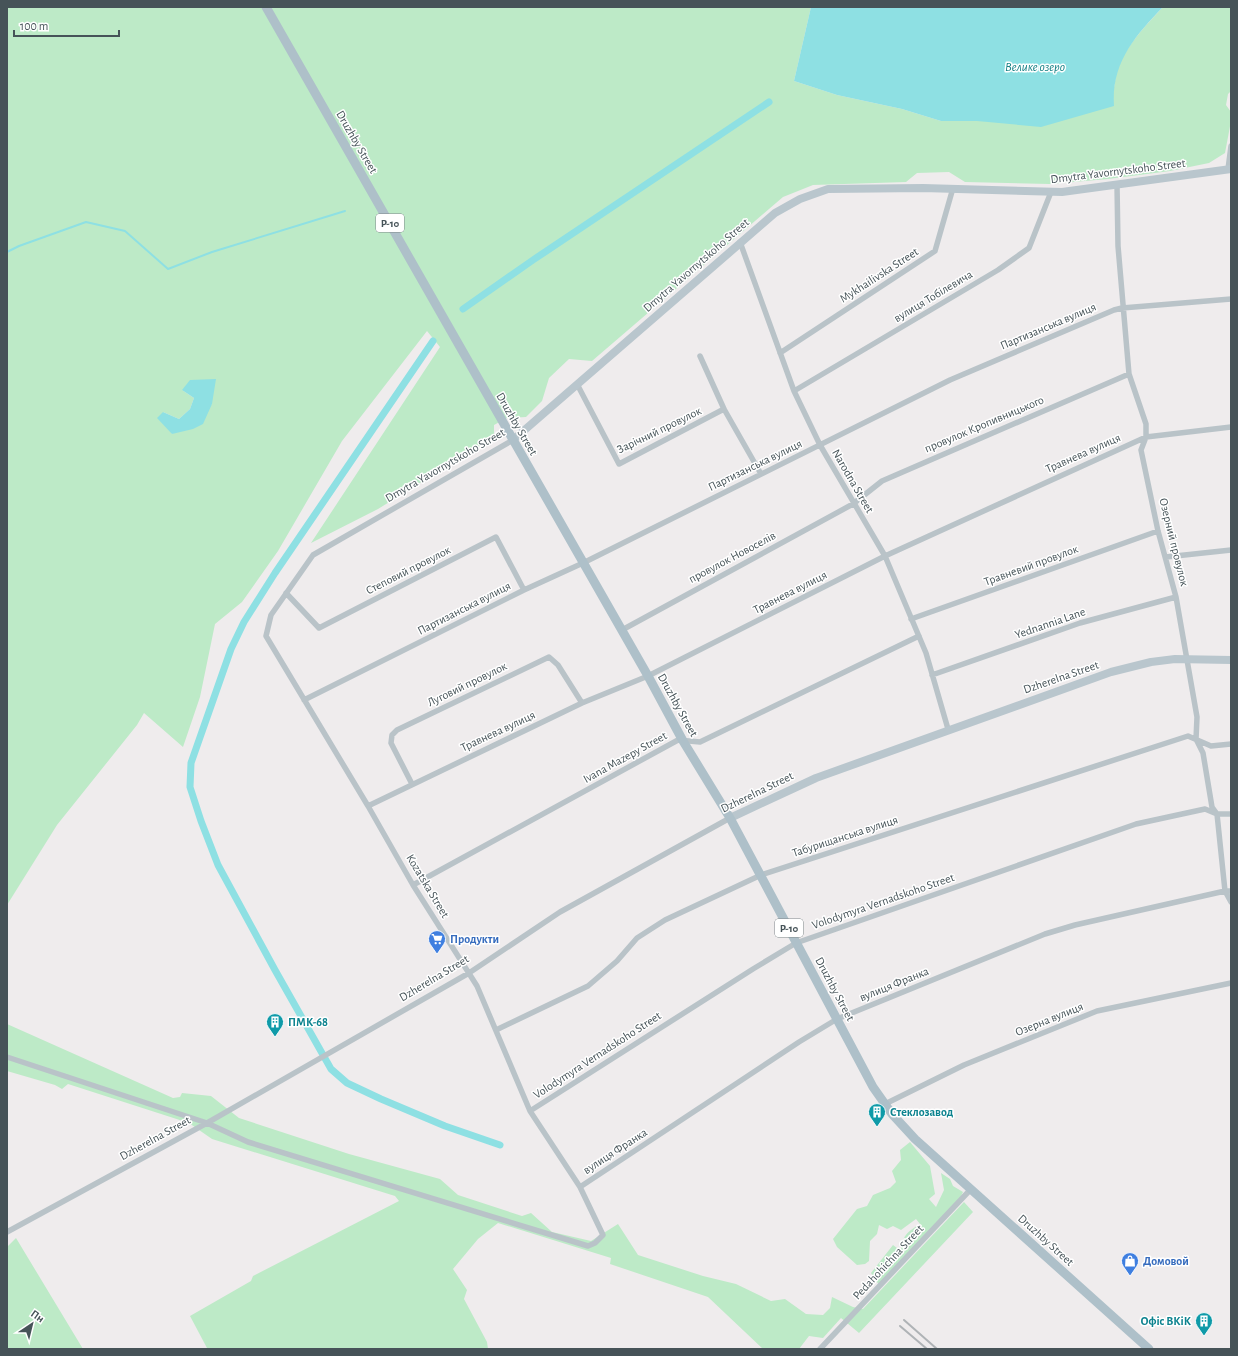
<svg xmlns="http://www.w3.org/2000/svg" width="1238" height="1356" font-family="'Alegreya Sans',sans-serif">
<style>
.green{fill:#bdeac7;fill-rule:evenodd}
.water{fill:#8ee0e3}
.lines{fill:none;stroke-linecap:round;stroke-linejoin:round}
.stream{stroke:#8ee0e3;stroke-width:2}
.canal{stroke:#8ee0e3;stroke-width:7}
.street{stroke:#b9c3c8;stroke-width:5.5}
.secondary{stroke:#b9c6cd;stroke-width:8}
.primary{stroke:#aec0c9;stroke-width:9}
.rail{stroke:#afb3b6;stroke-width:2}
.labels{text-anchor:middle;stroke-width:3;stroke-linejoin:round;paint-order:stroke}
.shield{fill:#fff;stroke:#7e878a;stroke-width:1}
.shield-label{font-size:11px;font-weight:bold;fill:#465358}
.street-label{font-size:12px;fill:#465358;stroke:#fff}
.shop-label{font-size:12px;font-weight:bold;fill:#366cbe;stroke:#fff;text-anchor:start}
.culture-label{font-size:12px;font-weight:bold;fill:#0d838f;stroke:#fff;text-anchor:start}
.water-label{font-size:13px;font-style:italic;fill:#178185;stroke:#fff}
</style>
<rect width="100%" height="100%" fill="#efeced"/>
<!-- green -->
<path class="green" d="M 7,7 L 811,7 L 794,81 L 837,95 L 902,109 L 941,121 L 977,121 L 1113,92 C 1115,85 1115,77 1117,70 C 1125,47 1147,24 1163,7 L 1231,7 L 1231,91 L 1228,94 L 1226,105 L 1231,112 L 1231,121 L 1225,153 L 1209,163 L 1170,171 L 1108,179 L 1050,184 L 965,182 L 949,172 L 917,173 L 906,182 L 813,185 L 783,197 L 592,361 L 569,359 L 549,378 L 542,401 L 526,417 L 507,418 L 494,425 L 494,437 L 378,509 L 311,543 L 440,347 L 427,331 L 342,441 L 278,551 L 242,602 L 215,624 L 200,697 L 183,747 L 144,713 L 137,725 L 57,825 L 7,905 ZM 182,390 L 212,404 L 172,434 L 163,412 L 179,419 L 190,409 L 194,398 Z
M 7,1024 L 173,1098 L 180,1097 L 182,1093 L 211,1096 L 239,1118 L 349,1154 L 440,1179 L 458,1195 L 522,1216 L 531,1213 L 552,1232 L 591,1241 L 618,1224 L 638,1255 L 703,1276 L 736,1284 L 771,1301 L 785,1299 L 806,1314 L 823,1315 L 830,1308 L 832,1297 L 853,1307 L 863,1309 L 964,1202 L 973,1212 L 859,1333 L 841,1318 L 823,1338 L 809,1336 L 799,1349 L 763,1349 L 708,1297 L 610,1264 L 611,1258 L 498,1223 L 478,1239 L 453,1269 L 467,1290 L 464,1299 L 487,1342 L 488,1349 L 210,1349 L 207,1348 L 190,1316 L 251,1281 L 253,1276 L 399,1201 L 395,1196 L 212,1139 L 189,1123 L 68,1084 L 62,1089 L 55,1085 L 7,1071 Z
M 910,1142 L 930,1166 L 935,1194 L 929,1199 L 936,1207 L 944,1190 L 941,1173 L 950,1179 L 953,1186 L 963,1192 L 960,1198 L 879,1285 L 871,1273 L 893,1245 L 901,1251 C 903,1235 906,1233 920,1224 L 916,1219 L 901,1230 L 893,1226 L 887,1229 L 879,1225 L 877,1234 L 870,1241 L 869,1261 L 865,1264 L 857,1265 L 837,1247 L 833,1239 L 857,1209 L 867,1206 L 873,1195 L 890,1188 L 896,1182 L 892,1171 L 901,1160 L 900,1150 Z
M 16,1238 L 83,1349 L 7,1349 L 7,1247 Z"/>
<!-- water -->
<path class="water" d="M 811,7 L 1163,7 C 1135,36 1111,63 1114,106 L 1041,127 L 977,121 L 941,121 L 902,109 L 837,95 L 794,81 Z
M 216,379 L 212,404 L 203,424 L 193,429 L 172,434 L 157,418 L 163,412 L 179,419 L 190,409 L 194,398 L 182,390 L 190,380 Z"/>
<g class="lines">
<!-- stream -->
<path class="stream" d="M 7,252 L 19,246 L 86,222 L 125,231 L 168,269 L 212,252 L 345,211"/>
<!-- canal -->
<path class="canal" d="M 463,309 L 533,260 L 769,102
M 433,341 L 275,573 L 244,622 L 231,649 L 191,763 L 190,787 L 201,821 L 218,865 L 275,970 L 331,1069 L 347,1083 L 381,1099 L 445,1126 L 500,1145"/>
<!-- street -->
<path class="street" d="M 1228,169 L 1231,146
M 1117,185 L 1118,246 L 1129,374 L 1146,424 L 1146,437 L 1141,450 L 1158,531 L 1176,597 L 1197,717 L 1196,739 L 1203,753 L 1212,807 L 1217,814 L 1225,891 L 1231,902
M 740,242 L 794,391 L 820,445 L 885,556 L 926,653 L 948,729
M 780,353 L 935,251 L 953,188
M 700,356 L 724,409
M 577,384 L 619,464 L 724,409 L 761,474
M 794,391 L 998,270 L 1029,248 L 1051,192
M 1166,557 L 1231,550
M 286,593 L 319,628 L 496,537 L 524,590
M 911,619 L 1158,531
M 622,630 L 853,504 L 882,481 L 1129,374
M 932,675 L 1080,623 L 1176,597
M 304,700 L 524,590 L 583,563 L 950,380 L 1114,310 L 1122,308 L 1231,299
M 412,784 L 391,743 L 392,735 L 397,730 L 549,657 L 558,665 L 582,703
M 368,806 L 582,703 L 648,676 L 885,556 L 1146,437 L 1231,427
M 413,885 L 678,740 L 700,742 L 919,636
M 496,1030 L 588,986 L 617,961 L 637,938 L 665,920 L 761,875 L 1188,736 L 1211,746 L 1231,744
M 7,1057 L 207,1123 L 248,1142 L 588,1246 L 595,1243 L 603,1235 L 580,1187 L 530,1111 L 477,986 L 413,885 L 368,806 L 266,636 L 271,615 L 313,555 L 513,440
M 885,1104 L 964,1065 L 1097,1011 L 1231,983
M 530,1111 L 753,969 L 796,943 L 1136,824 L 1205,809 L 1217,814 L 1231,814
M 580,1187 L 799,1042 L 837,1019 L 1045,934 L 1075,925 L 1225,891 L 1231,891
M 7,1232 L 207,1123 L 469,973 L 560,912 L 730,818
M 820,1349 L 971,1189"/>
<!-- secondary -->
<path class="secondary" d="M 513,440 L 775,213 L 800,199 L 828,189 L 923,188 L 1062,192 L 1231,169
M 730,818 L 816,778 L 1111,672 L 1151,662 L 1175,659 L 1231,660"/>
<!-- primary -->
<path class="primary" d="M 266,7 L 648,676 L 683,741 L 730,818 L 873,1087 L 892,1114 L 915,1139 L 1149,1349"/>
<!-- rail -->
<path class="rail" d="M 904,1320 L 937,1349
M 900,1326 L 927,1349"/>
</g>
<!-- icons -->
<defs>
<g id="supermarket-pin" transform="scale(0.9)"><path d="M0 17L-7.5 6A9.5 9.5 0 1 1 7.5 6Z" fill="#3f7fe0" stroke="#fff"/><path d="M-6-5.5h2.5l.6 2H6L4.5 2H-2.5L-4.4-4H-6ZM-1.5 3.2a1.3 1.3 0 1 0 .1 0ZM3 3.2a1.3 1.3 0 1 0 .1 0Z" fill="#fff"/></g>
<g id="building-pin" transform="scale(0.9)"><path d="M0 17L-7.5 6A9.5 9.5 0 1 1 7.5 6Z" fill="#0f9aa8" stroke="#fff"/><path d="M-4-6H4V6H1V3H-1V6H-4ZM-2.5-4.3h1.7v1.8h-1.7ZM.8-4.3h1.7v1.8H.8ZM-2.5-1h1.7V.8h-1.7ZM.8-1h1.7V.8H.8Z" fill="#fff"/></g>
<g id="shop-pin" transform="scale(0.9)"><path d="M0 17L-7.5 6A9.5 9.5 0 1 1 7.5 6Z" fill="#3f7fe0" stroke="#fff"/><path d="M-5-2.5h2.3a2.7 3.5 0 0 1 5.4 0H5L5.5 6h-11ZM-1.5-2.5h3a1.5 2.3 0 0 0-3 0Z" fill="#fff"/></g>
</defs>
<g fill-rule="evenodd">
<use href="#supermarket-pin" x="437" y="939"/>
<use href="#building-pin" x="275" y="1022"/>
<use href="#building-pin" x="877" y="1112"/>
<use href="#shop-pin" x="1130" y="1261"/>
<use href="#building-pin" x="1204" y="1321"/>
</g>
<g class="labels">
<!-- shield labels -->
<g class="shield">
<rect x="376" y="214" width="28" height="18" rx="3"/>
<rect x="775" y="919" width="28" height="18" rx="3"/>
</g>
<g class="shield-label">
<text x="390" y="227">Р-10</text>
<text x="789" y="932">Р-10</text>
</g>
<!-- street labels -->
<g class="street-label">
<text transform="translate(357 142) rotate(60)" y="4">Druzhby Street</text>
<text transform="translate(1118 171) rotate(-7)" y="4">Dmytra Yavornytskoho Street</text>
<text transform="translate(696 265) rotate(-41)" y="4">Dmytra Yavornytskoho Street</text>
<text transform="translate(879 275) rotate(-33)" y="4">Mykhailivska Street</text>
<text transform="translate(933 296) rotate(-31)" y="4">вулиця Тобілевича</text>
<text transform="translate(1048 326) rotate(-23)" y="4">Партизанська вулиця</text>
<text transform="translate(517 424) rotate(60)" y="4">Druzhby Street</text>
<text transform="translate(984 424) rotate(-23)" y="4">провулок Кропивницького</text>
<text transform="translate(659 430) rotate(-26)" y="4">Зарічний провулок</text>
<text transform="translate(1083 453) rotate(-24)" y="4">Травнева вулиця</text>
<text transform="translate(445 465) rotate(-30)" y="4">Dmytra Yavornytskoho Street</text>
<text transform="translate(755 465) rotate(-26)" y="4">Партизанська вулиця</text>
<text transform="translate(853 481) rotate(60)" y="4">Narodna Street</text>
<text transform="translate(1174 542) rotate(76)" y="4">Озерний провулок</text>
<text transform="translate(732 557) rotate(-28)" y="4">провулок Новоселів</text>
<text transform="translate(1031 565) rotate(-20)" y="4">Травневий провулок</text>
<text transform="translate(408 570) rotate(-27)" y="4">Степовий провулок</text>
<text transform="translate(790 592) rotate(-27)" y="4">Травнева вулиця</text>
<text transform="translate(464 608) rotate(-27)" y="4">Партизанська вулиця</text>
<text transform="translate(1050 623) rotate(-19)" y="4">Yednannia Lane</text>
<text transform="translate(1061 677) rotate(-19)" y="4">Dzherelna Street</text>
<text transform="translate(467 684) rotate(-26)" y="4">Луговий провулок</text>
<text transform="translate(678 705) rotate(61)" y="4">Druzhby Street</text>
<text transform="translate(498 731) rotate(-25)" y="4">Травнева вулиця</text>
<text transform="translate(625 757) rotate(-29)" y="4">Ivana Mazepy Street</text>
<text transform="translate(757 792) rotate(-26)" y="4">Dzherelna Street</text>
<text transform="translate(845 836) rotate(-18)" y="4">Табурищанська вулиця</text>
<text transform="translate(428 886) rotate(59)" y="4">Kozatska Street</text>
<text transform="translate(883 901) rotate(-19)" y="4">Volodymyra Vernadskoho Street</text>
<text transform="translate(434 978) rotate(-31)" y="4">Dzherelna Street</text>
<text transform="translate(894 984) rotate(-22)" y="4">вулиця Франка</text>
<text transform="translate(835 989) rotate(62)" y="4">Druzhby Street</text>
<text transform="translate(1049 1019) rotate(-22)" y="4">Озерна вулиця</text>
<text transform="translate(597 1055) rotate(-33)" y="4">Volodymyra Vernadskoho Street</text>
<text transform="translate(155 1138) rotate(-29)" y="4">Dzherelna Street</text>
<text transform="translate(615 1151) rotate(-33)" y="4">вулиця Франка</text>
<text transform="translate(1046 1240) rotate(42)" y="4">Druzhby Street</text>
<text transform="translate(888 1262) rotate(-47)" y="4">Pedahohichna Street</text>
</g>
<!-- shop labels -->
<g class="shop-label">
<text x="450" y="943">Продукти</text>
<text x="1143" y="1265">Домовой</text>
</g>
<!-- culture labels -->
<g class="culture-label">
<text x="288" y="1026">ПМК-68</text>
<text x="890" y="1116">Стеклозавод</text>
<text x="1191" y="1325" text-anchor="end">Офіс ВКіК</text>
</g>
<!-- water labels -->
<g class="water-label">
<text x="1035" y="71">Велике озеро</text>
</g>
</g>
<!-- border -->
<rect width="1238" height="1356" fill="none" stroke="#465358" stroke-width="16"/>
<!-- north arrow -->
<g transform="translate(32 1324) rotate(35)" stroke="#ffffff" stroke-width="3" paint-order="stroke">
<path d="M0-3L7 15L0 10L-7 15Z" fill="#465358"/>
<text y="-6" font-size="11" font-weight="bold" text-anchor="middle" fill="#465358">Пн</text>
</g>
<!-- scale -->
<path d="M14 30v6h105v-6" fill="none" stroke="#465358" stroke-width="2"/>
<text x="20" y="30" font-size="12" fill="#465358" stroke="#ffffff" stroke-width="3" paint-order="stroke">100 m</text>
</svg>
